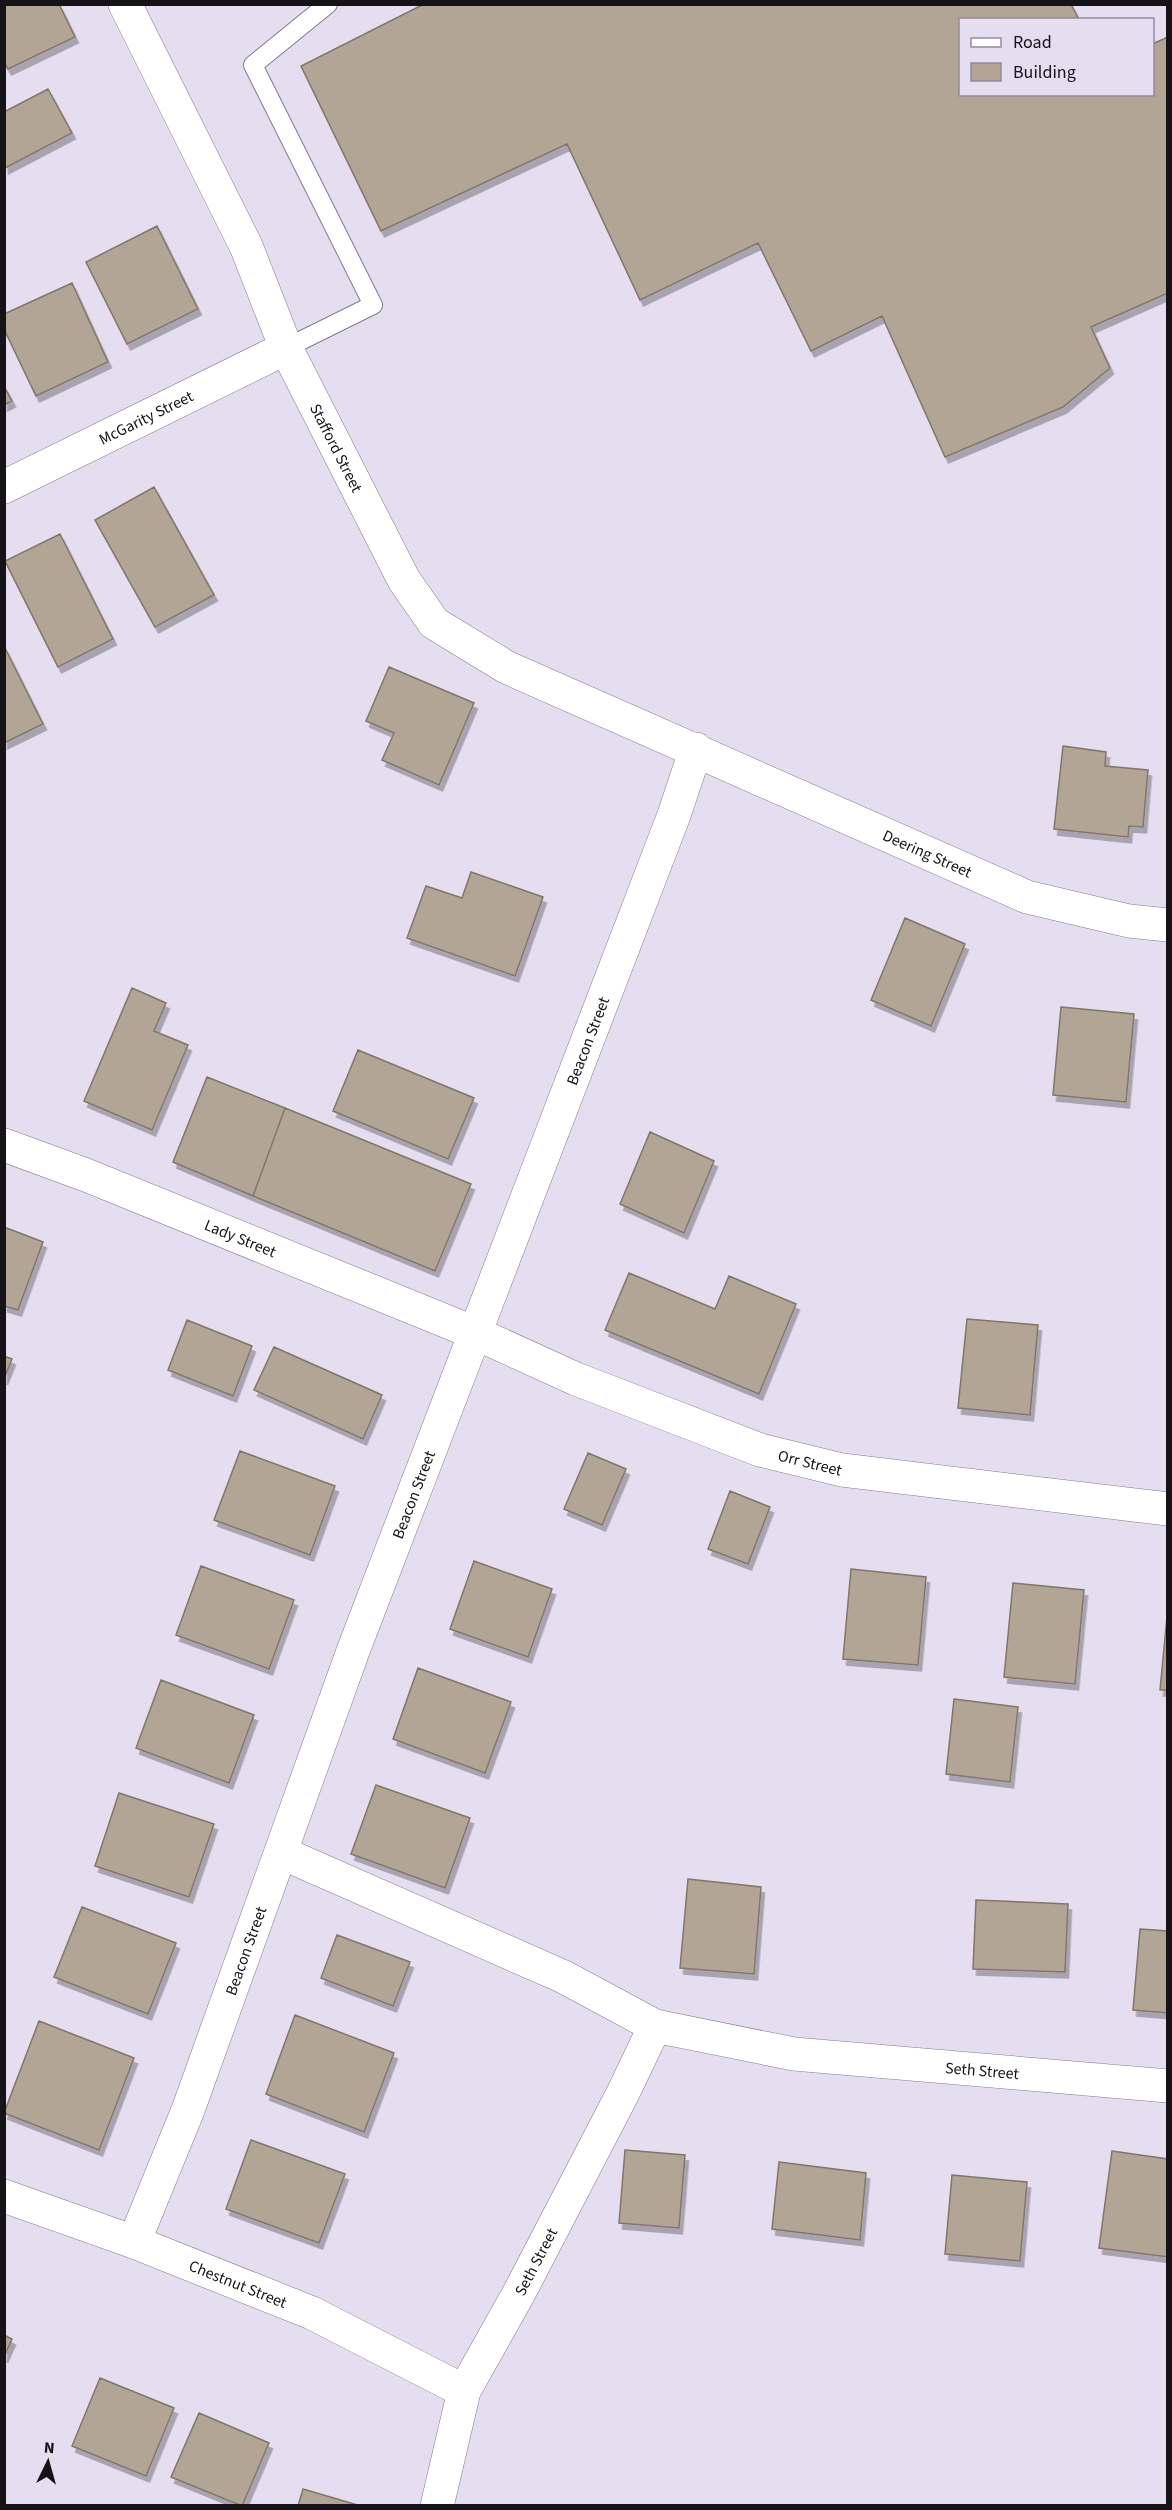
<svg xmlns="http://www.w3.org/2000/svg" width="1172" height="2510" font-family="'Source Sans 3',sans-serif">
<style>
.building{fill:#b2a596;stroke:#827668;stroke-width:1.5;filter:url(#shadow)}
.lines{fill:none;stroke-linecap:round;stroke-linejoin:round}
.lane-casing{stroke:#827c8c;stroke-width:20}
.street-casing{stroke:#827c8c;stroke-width:34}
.lane{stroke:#fff;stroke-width:18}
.street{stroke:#fff;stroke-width:33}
.labels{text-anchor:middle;stroke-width:4.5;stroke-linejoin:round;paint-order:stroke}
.street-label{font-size:16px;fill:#151218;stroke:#e5def0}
</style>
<defs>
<filter id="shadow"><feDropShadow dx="3.5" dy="6" stdDeviation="0" flood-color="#0004"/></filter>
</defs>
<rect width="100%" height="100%" fill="#e5def0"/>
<!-- building -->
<path class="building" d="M 4,4 L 59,4 L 75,37 L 8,69 L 4,62 Z
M 424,4 L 1071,4 L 1079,20 L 960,20 L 960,94 L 1152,94 L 1152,44 L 1168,37 L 1168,293 L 1091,327 L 1110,368 L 1063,407 L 945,457 L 882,316 L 811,351 L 758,243 L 640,300 L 567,144 L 381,231 L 301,66 Z
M 48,89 L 72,133 L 5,168 L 4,112 Z
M 157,226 L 198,309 L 127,344 L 86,262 Z
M 72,283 L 108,362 L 36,396 L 4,329 L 4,314 Z
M 4,386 L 12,401 L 4,405 Z
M 154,487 L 214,595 L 155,627 L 95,520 Z
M 60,534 L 113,639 L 58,667 L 5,561 Z
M 4,646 L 43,724 L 4,743 Z
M 389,667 L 474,703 L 439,785 L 382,760 L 394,733 L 366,721 Z
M 1063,746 L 1106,752 L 1105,766 L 1148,770 L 1143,827 L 1129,826 L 1128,837 L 1054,829 Z
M 471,872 L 543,897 L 515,976 L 407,938 L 426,886 L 462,898 Z
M 905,918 L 965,944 L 931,1026 L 871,1000 Z
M 132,988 L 166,1003 L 154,1031 L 188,1045 L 152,1130 L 84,1101 Z
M 1061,1007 L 1134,1014 L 1126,1102 L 1053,1095 Z
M 358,1050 L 474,1098 L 448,1159 L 333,1111 Z
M 207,1077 L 285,1108 L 253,1196 L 173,1162 Z
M 285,1108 L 471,1184 L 435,1271 L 253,1196 Z
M 650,1132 L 714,1161 L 684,1233 L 620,1204 Z
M 4,1227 L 43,1242 L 18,1310 L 4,1306 Z
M 629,1273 L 715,1309 L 729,1276 L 796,1304 L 759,1394 L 605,1330 Z
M 967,1319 L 1038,1325 L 1030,1415 L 958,1408 Z
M 187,1320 L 252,1346 L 233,1396 L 168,1370 Z
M 274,1347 L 382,1395 L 363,1439 L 254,1390 Z
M 4,1356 L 12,1359 L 4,1379 Z
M 240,1451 L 335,1486 L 310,1555 L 214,1520 Z
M 588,1453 L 626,1469 L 602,1525 L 564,1509 Z
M 730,1491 L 770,1507 L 748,1564 L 708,1549 Z
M 474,1561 L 552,1589 L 528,1657 L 450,1629 Z
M 201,1566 L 294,1600 L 269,1669 L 176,1635 Z
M 851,1569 L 926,1577 L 918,1665 L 843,1659 Z
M 1013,1583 L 1084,1590 L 1075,1684 L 1004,1677 Z
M 1168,1606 L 1168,1690 L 1160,1690 Z
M 418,1668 L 511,1702 L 485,1773 L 393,1739 Z
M 161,1680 L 254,1715 L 229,1783 L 136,1748 Z
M 954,1699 L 1018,1707 L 1010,1782 L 946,1774 Z
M 376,1785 L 470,1818 L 445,1888 L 351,1854 Z
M 119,1793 L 214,1824 L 189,1897 L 95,1866 Z
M 688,1879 L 761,1887 L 754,1974 L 680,1968 Z
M 976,1900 L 1068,1904 L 1065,1972 L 973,1969 Z
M 82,1907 L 176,1943 L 148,2014 L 54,1977 Z
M 1140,1929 L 1168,1931 L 1168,2013 L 1133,2010 Z
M 337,1935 L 410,1962 L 393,2006 L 321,1978 Z
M 295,2015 L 394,2053 L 364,2132 L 266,2094 Z
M 39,2021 L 134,2058 L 99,2150 L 4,2113 Z
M 251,2140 L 345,2174 L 319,2243 L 226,2209 Z
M 625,2150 L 685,2155 L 679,2228 L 619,2223 Z
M 1112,2151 L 1168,2159 L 1168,2257 L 1099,2248 Z
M 779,2162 L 866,2173 L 860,2240 L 772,2229 Z
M 952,2175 L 1027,2182 L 1020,2261 L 945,2254 Z
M 4,2335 L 12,2339 L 4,2357 Z
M 100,2378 L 174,2408 L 146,2476 L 72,2446 Z
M 199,2413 L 269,2443 L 242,2506 L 171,2477 Z
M 303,2489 L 361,2506 L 298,2506 Z"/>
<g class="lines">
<!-- lane casing -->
<g class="lane-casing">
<path id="lane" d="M 286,348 L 373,305 L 253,65 L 328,4"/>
</g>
<!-- street casing -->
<g class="street-casing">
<g id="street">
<path id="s1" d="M 125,4 L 246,246 L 286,348 L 404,580 L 434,623 L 506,667 L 1027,897 L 1129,921 L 1168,925"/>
<path id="s2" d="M 4,487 L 286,348"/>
<path id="s3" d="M 4,1145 L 86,1175 L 475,1333 L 576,1379 L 760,1450 L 842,1470 L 1168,1509"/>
<path id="s4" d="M 282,1853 L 564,1977 L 655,2026 L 794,2054 L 1168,2086"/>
<path id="s5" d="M 4,2196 L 134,2242 L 312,2313 L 464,2391"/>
<path id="s6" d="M 134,2242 L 188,2110 L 353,1651 L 674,815 L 696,749"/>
<path id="s7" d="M 437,2506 L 464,2391 L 519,2293 L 623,2093 L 655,2026"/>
</g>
</g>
<!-- lane -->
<use href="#lane" class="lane"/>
<!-- street -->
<use href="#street" class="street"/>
</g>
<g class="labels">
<!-- street labels -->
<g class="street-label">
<text dy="6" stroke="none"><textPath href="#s2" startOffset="158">McGarity Street</textPath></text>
<text dy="6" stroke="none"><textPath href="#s1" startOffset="492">Stafford Street</textPath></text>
<text dy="6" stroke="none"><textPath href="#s1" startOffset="1238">Deering Street</textPath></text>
<text dy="6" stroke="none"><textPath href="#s6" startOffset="1284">Beacon Street</textPath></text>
<text dy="6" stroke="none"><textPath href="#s3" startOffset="254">Lady Street</textPath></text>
<text dy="6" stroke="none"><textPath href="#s3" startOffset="867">Orr Street</textPath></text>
<text dy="6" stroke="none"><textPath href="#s6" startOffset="798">Beacon Street</textPath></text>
<text dy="6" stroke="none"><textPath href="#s6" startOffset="312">Beacon Street</textPath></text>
<text dy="6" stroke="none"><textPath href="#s4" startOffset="742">Seth Street</textPath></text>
<text dy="6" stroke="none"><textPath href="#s7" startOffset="266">Seth Street</textPath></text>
<text dy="6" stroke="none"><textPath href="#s5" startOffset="250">Chestnut Street</textPath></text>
</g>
</g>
<!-- border -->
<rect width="1172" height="2510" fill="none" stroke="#151218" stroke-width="12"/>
<!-- legend -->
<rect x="959" y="18" width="195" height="78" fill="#e5def0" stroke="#928c9a" stroke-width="1.5"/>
<rect x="971" y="38" width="30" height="9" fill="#ffffff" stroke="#928c9a" stroke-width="1.5"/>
<text x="1013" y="48" font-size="18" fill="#151218">Road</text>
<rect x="971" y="63" width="30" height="18" fill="#b2a596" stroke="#928c9a" stroke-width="1.5"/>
<text x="1013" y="78" font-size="18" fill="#151218">Building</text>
<!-- north arrow -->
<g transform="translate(48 2462) rotate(5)" stroke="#e5def0" stroke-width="4.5" paint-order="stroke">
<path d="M0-4.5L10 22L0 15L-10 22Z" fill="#151218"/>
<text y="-9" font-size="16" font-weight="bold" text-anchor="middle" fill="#151218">N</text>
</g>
</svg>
